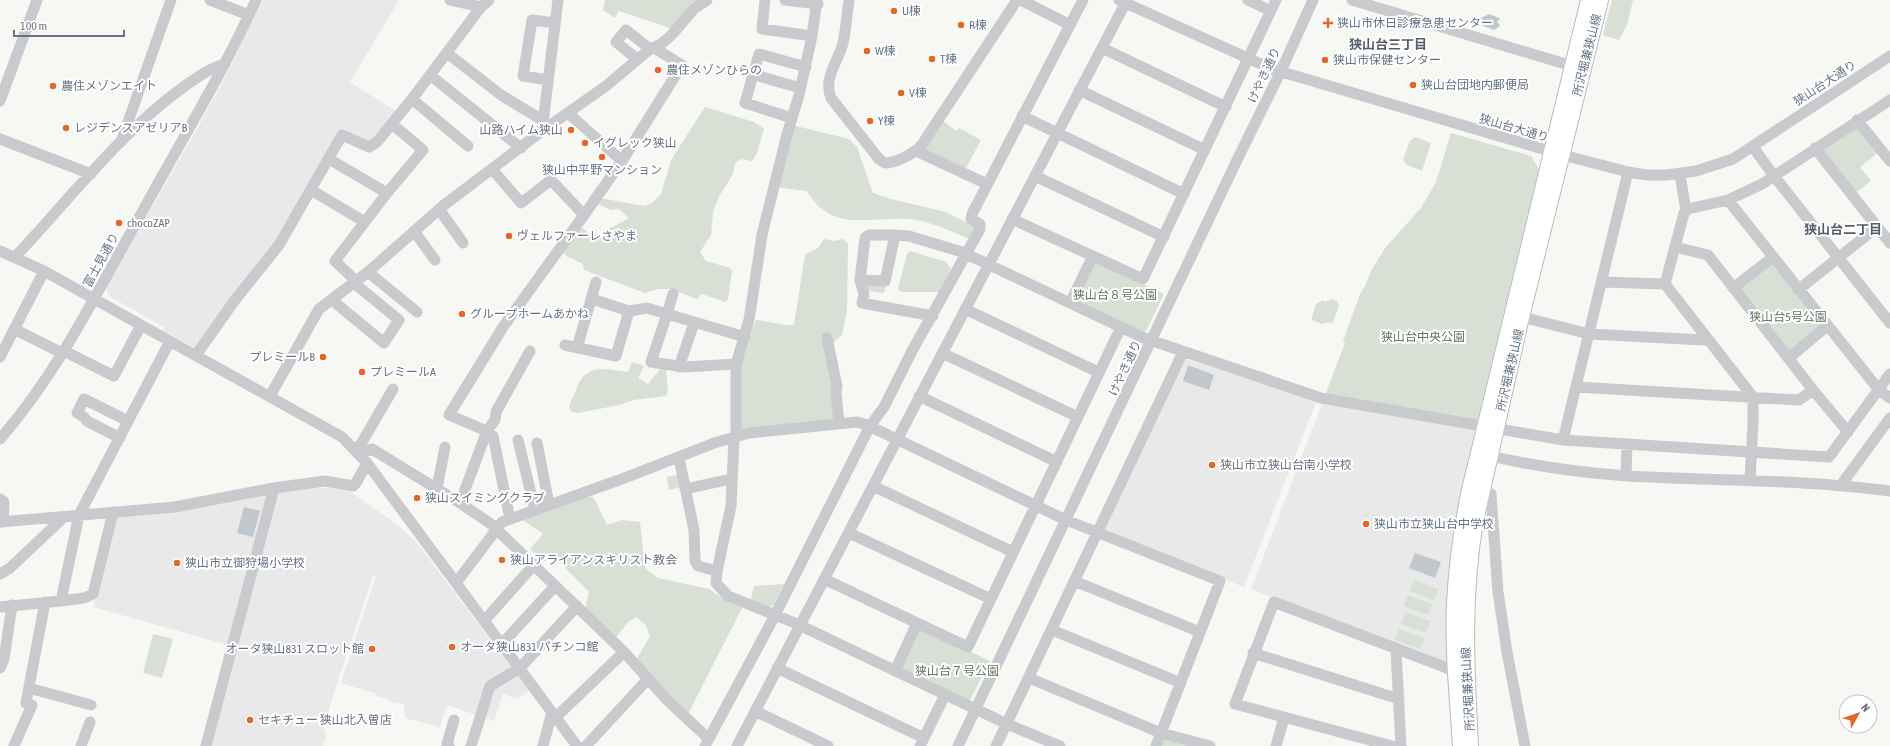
<svg xmlns="http://www.w3.org/2000/svg" width="1890" height="746" font-family="'Asap Condensed','Noto Sans JP',sans-serif">
<style>
.built{fill:#e8e9e8}
.green{fill:#d8dfd5}
.water{fill:#c0c8ce}
.lines{fill:none;stroke-linecap:round;stroke-linejoin:round}
.major-casing{stroke:#b8bbc0;stroke-width:16}
.minor{stroke:#c8cace;stroke-width:11}
.major{stroke:#fff;stroke-width:14}
.poi-dot{fill:#e56727;stroke:#fff;stroke-width:1.5}
.labels{text-anchor:middle;stroke-width:4;stroke-linejoin:round;paint-order:stroke}
.poi-label{font-size:12px;fill:#667486;stroke:#fff;text-anchor:start}
.street-label{font-size:12px;fill:#667486;stroke:#fff}
.park-label{font-size:12px;fill:#637861;stroke:#fff}
.neighbourhood-label{font-size:13px;font-weight:bold;fill:#545e6b;stroke:#fff}
</style>
<rect width="100%" height="100%" fill="#f7f7f4"/>
<!-- built -->
<path class="built" d="M 263,0 L 399,0 L 350,82 L 397,112 L 370,143 L 341,131 L 289,222 L 197,349 L 163,330 L 164,327 L 109,296 L 107,291 L 107,285 L 197,129 L 234,60 Z
M 1186,359 L 1316,402 L 1244,587 L 1105,532 L 1103,528 Z
M 1322,404 L 1473,430 L 1475,433 L 1466,470 L 1453,539 L 1447,597 L 1447,663 L 1444,665 L 1251,589 Z
M 318,488 L 332,488 L 351,492 L 399,526 L 417,543 L 529,691 L 518,699 L 503,694 L 494,721 L 447,705 L 440,727 L 405,718 L 404,704 L 390,702 L 388,699 L 376,696 L 377,694 L 341,683 L 376,576 L 373,576 L 334,692 L 324,728 L 326,736 L 323,746 L 209,746 L 276,495 L 281,491 Z
M 268,494 L 228,645 L 93,607 L 114,518 L 121,513 Z"/>
<!-- green -->
<path class="green" d="M 605,0 L 698,0 L 673,29 L 619,11 L 615,18 L 603,10 Z
M 1612,0 L 1633,0 L 1627,25 L 1619,40 L 1603,35 Z
M 705,107 L 754,122 L 764,129 L 757,153 L 752,161 L 741,159 L 735,163 L 733,174 L 719,197 L 713,212 L 711,235 L 700,252 L 706,261 L 730,268 L 732,271 L 728,299 L 725,302 L 702,294 L 697,299 L 671,289 L 659,289 L 645,293 L 584,270 L 583,264 L 563,254 L 574,236 L 582,228 L 589,233 L 598,235 L 629,218 L 619,209 L 611,210 L 598,204 L 600,198 L 644,206 L 651,204 L 661,194 L 671,160 Z
M 942,120 L 956,131 L 959,128 L 981,140 L 965,170 L 923,149 Z
M 792,125 L 849,139 L 857,147 L 873,193 L 891,199 L 946,212 L 975,227 L 975,230 L 970,239 C 952,232 928,220 909,219 C 870,216 832,234 807,191 L 776,187 Z
M 1855,125 L 1879,152 L 1860,167 L 1871,181 L 1855,193 L 1821,148 Z
M 1451,133 L 1531,156 L 1539,169 L 1478,419 L 1475,421 L 1325,395 L 1345,343 L 1343,341 L 1360,294 L 1365,286 L 1371,271 L 1385,248 L 1421,208 L 1436,182 Z
M 1415,137 L 1431,143 L 1422,171 L 1407,165 L 1403,160 L 1410,141 Z
M 824,239 L 834,241 L 843,239 L 848,244 L 847,310 L 842,335 L 835,341 L 827,353 L 834,387 L 835,420 L 739,431 L 740,362 L 756,320 C 768,321 782,326 794,325 L 805,255 L 818,248 Z
M 910,251 L 946,262 L 951,269 L 939,292 L 901,292 L 898,289 L 907,254 Z
M 1096,262 L 1164,294 L 1146,331 L 1141,333 L 1077,301 L 1092,263 Z
M 1773,263 L 1822,324 L 1791,352 L 1785,349 L 1740,292 L 1740,286 Z
M 864,282 L 887,283 L 884,293 L 869,291 Z
M 1331,299 L 1337,301 L 1339,306 L 1333,322 L 1330,324 L 1328,322 L 1322,324 L 1312,320 L 1312,317 L 1316,304 L 1323,300 L 1324,302 Z
M 632,362 L 644,366 L 638,378 L 648,384 L 660,369 L 666,369 L 668,392 L 666,396 L 634,400 L 619,405 L 578,413 L 572,412 L 569,408 C 570,401 574,397 576,390 C 585,363 604,369 628,372 Z
M 680,474 L 683,487 L 669,490 L 667,477 Z
M 581,495 L 594,498 L 607,525 L 622,520 L 640,522 L 645,568 L 658,578 L 709,589 L 725,600 L 742,608 L 687,716 L 635,662 L 650,636 L 645,624 L 636,617 L 629,621 L 615,638 L 585,610 L 589,592 L 553,555 L 544,562 L 530,549 L 543,534 L 520,518 Z
M 1414,580 L 1438,589 L 1434,600 L 1410,591 Z
M 784,584 L 773,605 L 768,608 L 750,603 L 754,586 Z
M 1408,595 L 1432,604 L 1428,615 L 1404,606 Z
M 1405,612 L 1430,621 L 1426,633 L 1401,624 Z
M 921,628 L 990,661 L 970,700 L 966,702 L 901,670 L 918,630 Z
M 1399,629 L 1424,638 L 1420,649 L 1395,640 Z
M 153,634 L 173,639 L 162,678 L 143,673 Z
M 1162,738 L 1199,746 L 1159,746 Z"/>
<!-- water -->
<path class="water" d="M 1489,14 L 1499,18 L 1500,20 L 1497,21 L 1500,26 L 1494,30 L 1481,25 L 1479,19 Z
M 1188,365 L 1214,375 L 1209,390 L 1183,381 Z
M 244,507 L 260,511 L 253,537 L 237,533 Z
M 1415,553 L 1441,562 L 1435,578 L 1409,568 Z"/>
<g class="lines">
<!-- major casing -->
<g class="major-casing">
<path id="major" d="M 1460,746 C 1457,699 1452,650 1454,603 C 1456,566 1461,530 1468,494 L 1588,0
M 1471,746 C 1467,668 1463,598 1476,521 L 1522,317 L 1601,0"/>
</g>
<!-- minor -->
<path class="minor" d="M 210,0 L 249,15
M 450,0 L 481,7
M 765,0 L 762,29 L 812,36
M 785,0 L 818,4
M 849,0 C 847,14 846,29 843,43 C 838,62 823,78 831,98 L 879,159 L 885,163 C 896,163 913,154 921,146 L 1017,0
M 1021,0 L 1070,25
M 1119,0 L 1272,69 L 1563,155 L 1628,172 L 1647,175 L 1667,175 L 1696,171 L 1733,159 L 1890,56
M 1248,0 L 1271,11
M 1352,0 L 1572,66
M 1102,48 L 1226,107
M 447,53 L 501,95 L 542,120
M 637,59 L 616,42 L 626,30 L 650,49
M 752,74 L 800,88
M 430,75 L 521,148
M 548,80 L 523,76 L 532,20 L 555,23
M 1079,90 L 1205,150
M 412,99 L 468,146
M 0,101 L 37,0
M 568,113 L 622,161
M 1022,116 L 1184,194
M 792,118 L 745,103 L 759,54 L 806,67
M 1857,120 L 1890,161
M 542,131 L 558,0
M 0,139 L 91,174
M 122,139 L 171,0
M 1753,147 L 1774,176 L 1890,323
M 1815,148 L 1890,243
M 916,151 L 987,184
M 329,159 L 387,193
M 492,169 L 521,203 L 551,180 L 584,215
M 1035,176 L 1164,237
M 1681,181 L 1686,211
M 311,190 L 365,222
M 1728,200 L 1879,390 L 1890,398
M 439,209 L 463,243
M 1012,219 L 1143,279 L 1276,0
M 414,231 L 435,260
M 869,235 L 895,235 L 885,281 L 860,280 L 865,238 Z
M 895,235 L 909,236 L 962,252 L 1144,338 L 1321,398 L 1563,440 L 1829,457 L 1890,374
M 1675,247 L 1708,255 L 1813,390 L 1848,432
M 0,251 L 44,271 L 342,437 L 367,463 L 577,746
M 15,257 C 69,200 118,135 182,88 C 195,79 209,68 225,64
M 368,272 L 417,312
M 860,280 L 864,294 L 862,303 L 933,316
M 356,281 L 335,261 L 387,193 L 423,150 L 392,124
M 1602,282 L 1665,284
M 1733,288 L 1773,257
M 1798,290 L 1877,227
M 673,294 L 667,314 L 745,337
M 592,299 L 629,311
M 332,300 L 384,343 L 399,320 L 354,283
M 1070,303 L 1093,256
M 965,309 L 1098,372
M 1522,317 L 1589,334 L 1704,340 L 1707,339
M 14,329 L 62,353
M 827,338 L 837,386 L 836,392 L 839,424
M 565,345 L 616,356 L 629,311 L 647,308 L 667,314 L 651,362 L 685,367 L 736,364
M 577,348 L 596,282
M 64,351 L 114,376 L 141,325
M 942,353 L 1078,417
M 196,355 L 235,300 L 279,245 L 342,135 L 369,147 L 377,142 L 412,99 L 481,7 L 489,0
M 0,357 L 44,271
M 1789,358 L 1827,326
M 679,367 L 694,323
M 1576,387 L 1799,400 L 1813,390
M 270,396 L 319,309 L 368,272 L 444,205 L 542,131 L 606,86 L 650,49 C 669,44 681,22 694,9 C 698,6 703,3 707,0
M 919,396 L 1057,462
M 736,437 L 736,364 L 749,320 L 762,235 L 786,138 L 799,95 L 812,36 L 817,0
M 120,438 L 87,421 L 84,417 L 77,413 L 84,399 L 128,421
M 734,438 L 731,506 L 717,571 L 716,583 L 728,596 L 795,623 L 1007,724 L 1060,746
M 0,439 C 58,373 97,292 140,216 C 179,144 222,75 256,0
M 518,440 L 535,510
M 1563,440 L 1628,172
M 537,443 L 549,504
M 355,449 L 361,444 L 393,389
M 359,454 L 372,449 L 460,503 L 491,524 L 624,652 L 668,701 L 709,739
M 1490,456 C 1535,466 1582,473 1628,476 C 1715,481 1803,479 1890,491
M 679,458 L 694,530 L 695,561 L 698,566 L 717,571
M 1626,476 L 1627,445
M 1750,480 L 1753,423 L 1753,397 L 1665,284 L 1684,213 L 1688,209 L 1728,200 L 1762,184 L 1890,100
M 1841,485 L 1890,418
M 873,486 L 1013,552
M 437,488 L 445,447
M 685,489 L 731,479
M 1481,492 L 1491,494 L 1498,592 L 1507,652 L 1525,746
M 0,499 L 4,502 L 3,522
M 460,503 L 487,431 L 495,420 L 496,412 L 530,351
M 510,519 L 493,436 L 487,431 L 449,415 L 503,327 L 584,215 L 622,161 L 682,65 L 654,48
M 0,522 L 175,507 L 274,488 L 325,481 L 353,486 L 356,483 L 367,463
M 849,533 L 991,599
M 0,574 L 10,568 L 64,517
M 824,579 L 968,647 L 1121,327
M 1074,581 L 1200,632
M 456,583 L 502,522 L 619,480 L 714,443 L 749,433 L 857,422 L 867,425 L 1066,520 L 1220,581 L 1156,746
M 61,601 L 84,598 L 93,594 L 113,512
M 0,607 L 61,601 L 79,515 L 170,341
M 484,621 L 533,566
M 1052,630 L 1181,683
M 502,644 L 555,586
M 1396,650 L 1401,746
M 1253,653 L 1399,699
M 0,668 L 4,659 L 12,605
M 777,668 L 924,738
M 895,671 L 917,623
M 1029,678 L 1161,733 L 1210,746
M 29,688 L 91,705
M 755,711 L 828,746
M 556,717 L 624,652
M 14,746 L 32,705 L 26,703 L 45,602
M 81,746 L 90,722
M 206,746 L 274,488
M 449,746 L 447,744 L 454,720
M 471,746 L 490,686 L 520,668 L 577,606
M 543,746 L 552,712
M 586,746 L 647,680
M 705,746 L 772,621 L 870,426 L 884,407 L 912,351 L 980,229 L 980,224 L 971,219 L 972,214 L 1083,0
M 737,746 L 1127,0
M 920,746 L 945,695
M 958,746 L 1238,158 L 1281,71 L 1313,0
M 996,746 L 1183,352
M 1276,746 L 1284,718
M 1392,746 L 1235,704 L 1274,602 L 1455,671"/>
<!-- major -->
<use href="#major" class="major"/>
</g>
<!-- markers -->
<g class="poi-dot">
<circle cx="894" cy="11" r="4"/>
<path d="M1326 17h4v4h4v4h-4v4h-4v-4h-4v-4h4z"/>
<circle cx="961" cy="25" r="4"/>
<circle cx="867" cy="51" r="4"/>
<circle cx="932" cy="59" r="4"/>
<circle cx="1325" cy="60" r="4"/>
<circle cx="658" cy="70" r="4"/>
<circle cx="1413" cy="85" r="4"/>
<circle cx="53" cy="86" r="4"/>
<circle cx="901" cy="93" r="4"/>
<circle cx="870" cy="121" r="4"/>
<circle cx="66" cy="128" r="4"/>
<circle cx="571" cy="130" r="4"/>
<circle cx="585" cy="143" r="4"/>
<circle cx="602" cy="157" r="4"/>
<circle cx="119" cy="223" r="4"/>
<circle cx="509" cy="236" r="4"/>
<circle cx="462" cy="314" r="4"/>
<circle cx="323" cy="357" r="4"/>
<circle cx="362" cy="372" r="4"/>
<circle cx="1212" cy="465" r="4"/>
<circle cx="417" cy="498" r="4"/>
<circle cx="1366" cy="524" r="4"/>
<circle cx="502" cy="560" r="4"/>
<circle cx="177" cy="563" r="4"/>
<circle cx="452" cy="647" r="4"/>
<circle cx="372" cy="649" r="4"/>
<circle cx="250" cy="720" r="4"/>
</g>
<g class="labels">
<!-- poi labels -->
<g class="poi-label">
<text x="902" y="15">U棟</text>
<text x="1337" y="27">狭山市休日診療急患センター</text>
<text x="969" y="29">R棟</text>
<text x="875" y="55">W棟</text>
<text x="940" y="63">T棟</text>
<text x="1333" y="64">狭山市保健センター</text>
<text x="666" y="74">農住メゾンひらの</text>
<text x="1421" y="89">狭山台団地内郵便局</text>
<text x="61" y="90">農住メゾンエイト</text>
<text x="909" y="97">V棟</text>
<text x="878" y="125">Y棟</text>
<text x="74" y="132">レジデンスアゼリアB</text>
<text x="563" y="134" text-anchor="end">山路ハイム狭山</text>
<text x="593" y="147">イグレック狭山</text>
<text x="602" y="174" text-anchor="middle">狭山中平野マンション</text>
<text x="127" y="227">chocoZAP</text>
<text x="517" y="240">ヴェルファーレさやま</text>
<text x="470" y="318">グループホームあかね</text>
<text x="315" y="361" text-anchor="end">プレミールB</text>
<text x="370" y="376">プレミールA</text>
<text x="1220" y="469">狭山市立狭山台南小学校</text>
<text x="425" y="502">狭山スイミングクラブ</text>
<text x="1374" y="528">狭山市立狭山台中学校</text>
<text x="510" y="564">狭山アライアンスキリスト教会</text>
<text x="185" y="567">狭山市立御狩場小学校</text>
<text x="460" y="651">オータ狭山831 パチンコ館</text>
<text x="364" y="653" text-anchor="end">オータ狭山831 スロット館</text>
<text x="258" y="724">セキチュー 狭山北入曽店</text>
</g>
<!-- street labels -->
<g class="street-label">
<text transform="translate(1587 55) rotate(-76)" y="4">所沢堀兼狭山線</text>
<text transform="translate(1264 75) rotate(-65)" y="4">けやき通り</text>
<text transform="translate(1825 83) rotate(-33)" y="4">狭山台大通り</text>
<text transform="translate(1514 128) rotate(16)" y="4">狭山台大通り</text>
<text transform="translate(101 260) rotate(-61)" y="4">富士見通り</text>
<text transform="translate(1125 368) rotate(-65)" y="4">けやき通り</text>
<text transform="translate(1510 370) rotate(-77)" y="4">所沢堀兼狭山線</text>
<text transform="translate(1468 689) rotate(-93)" y="4">所沢堀兼狭山線</text>
</g>
<!-- park labels -->
<g class="park-label">
<text x="1115" y="299">狭山台８号公園</text>
<text x="1788" y="321">狭山台5号公園</text>
<text x="1423" y="341">狭山台中央公園</text>
<text x="957" y="675">狭山台７号公園</text>
</g>
<!-- neighbourhood labels -->
<g class="neighbourhood-label">
<text x="1388" y="49">狭山台三丁目</text>
<text x="1843" y="234">狭山台二丁目</text>
</g>
</g>
<!-- north arrow -->
<g transform="translate(1858 714) rotate(50)"><circle r="19" fill="#ffffff" stroke="#c2c7cf"/>
<path d="M0-3L7 15L0 10L-7 15Z" fill="#e56727"/>
<text y="-6" font-size="11" font-weight="bold" text-anchor="middle" fill="#667486">N</text>
</g>
<!-- scale -->
<path d="M14 30v6h110v-6" fill="none" stroke="#667486" stroke-width="2"/>
<text x="20" y="30" font-size="12" fill="#667486" stroke="#ffffff" stroke-width="3" paint-order="stroke">100 m</text>
</svg>
